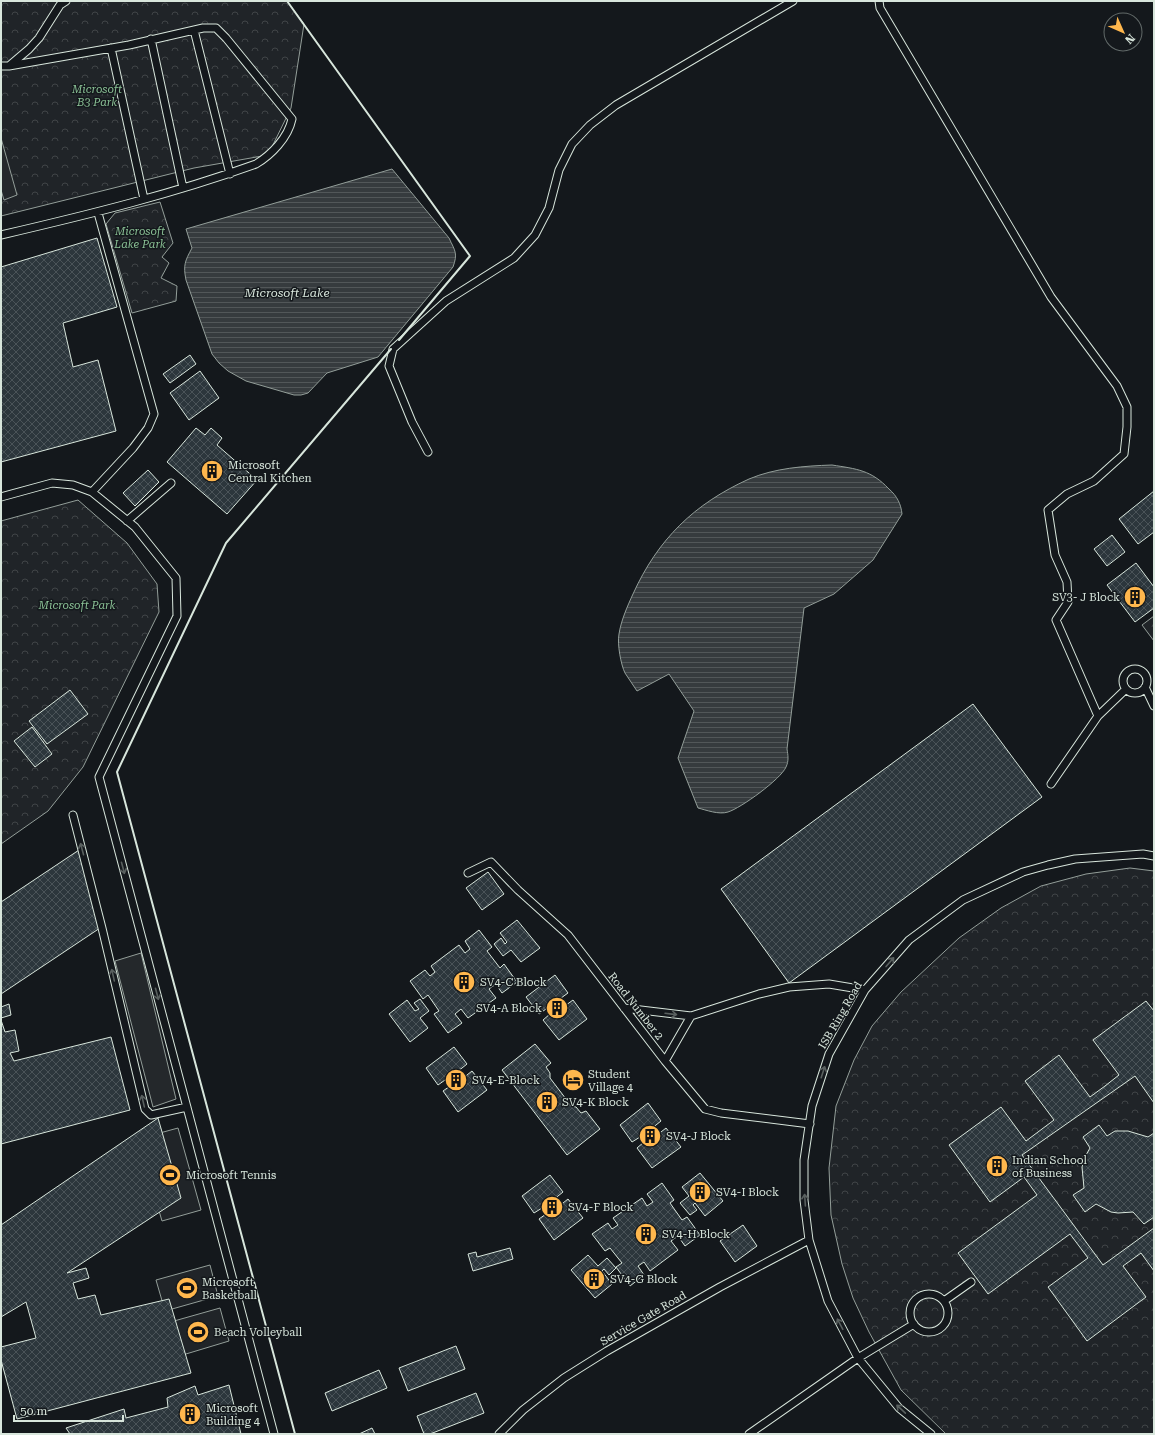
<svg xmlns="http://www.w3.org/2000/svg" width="1155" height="1435" font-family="'Roboto Serif',serif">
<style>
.park{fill:url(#park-crowns);stroke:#939e99}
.pitch{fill:#202428;stroke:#939e99}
.parking{fill:#24282b;stroke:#939e99}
.water{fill:url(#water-rules);stroke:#939e99}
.building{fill:url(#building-cross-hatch);stroke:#d8e6dc}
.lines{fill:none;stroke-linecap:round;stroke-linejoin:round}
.service-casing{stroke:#d8e6dc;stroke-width:9}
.service{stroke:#14181c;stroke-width:7}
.wall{stroke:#d8e6dc;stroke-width:2}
.oneway{stroke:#59605f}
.labels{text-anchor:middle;stroke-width:3;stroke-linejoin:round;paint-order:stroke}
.park-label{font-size:11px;font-style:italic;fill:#8ac095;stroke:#14181c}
.poi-label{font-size:11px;fill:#d8e6dc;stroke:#14181c;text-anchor:start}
.street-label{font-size:11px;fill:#d8e6dc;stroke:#14181c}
.water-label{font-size:12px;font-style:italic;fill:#d8e6dc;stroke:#14181c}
</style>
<defs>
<pattern id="park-crowns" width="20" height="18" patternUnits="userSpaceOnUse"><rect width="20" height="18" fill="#202428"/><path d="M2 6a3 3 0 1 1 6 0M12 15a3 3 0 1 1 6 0" fill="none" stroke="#404447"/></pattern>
<pattern id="water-rules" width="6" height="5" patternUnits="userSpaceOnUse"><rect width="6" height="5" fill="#363b3e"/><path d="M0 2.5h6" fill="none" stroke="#525759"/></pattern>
<pattern id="building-cross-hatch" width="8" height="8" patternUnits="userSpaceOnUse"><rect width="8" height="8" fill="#2c363c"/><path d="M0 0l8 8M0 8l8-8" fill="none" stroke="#4a5358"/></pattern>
</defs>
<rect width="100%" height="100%" fill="#14181c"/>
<!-- park -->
<path class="park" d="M 1,1 L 287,1 L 304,24 L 291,108 L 268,155 L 194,168 L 1,216 Z
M 160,202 L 173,243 L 162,257 L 169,263 L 161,278 L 177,286 L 176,301 L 132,313 L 106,224 L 115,213 Z
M 78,500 L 127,543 L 157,584 L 159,612 L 83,767 L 48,811 L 1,844 L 1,521 Z
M 1154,616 L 1154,641 L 1142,625 Z
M 1130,868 L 1154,871 L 1154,1434 L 946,1434 L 901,1390 L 869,1332 L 853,1298 L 842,1264 L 831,1215 L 829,1168 L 836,1106 L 854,1060 L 872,1026 L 901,992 L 959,938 L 1001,908 L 1041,886 L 1086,874 Z"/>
<!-- pitch -->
<path class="pitch" d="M 178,1128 L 201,1210 L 162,1221 L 138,1139 Z
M 210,1265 L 218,1296 L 165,1311 L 156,1280 Z
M 220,1308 L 229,1341 L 176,1357 L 167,1323 Z"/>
<!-- parking -->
<path class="parking" d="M 1,138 L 17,195 L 4,200 L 1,190 Z
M 141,953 L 176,1099 L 153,1107 L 115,961 Z"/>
<!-- water -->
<path class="water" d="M 392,169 L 449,238 C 455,251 458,253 453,267 L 378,357 L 327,373 L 308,393 L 301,395 L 294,395 L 246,381 L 228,371 L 219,363 L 212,354 L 186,280 C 183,265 185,261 192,248 L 186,229 Z
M 832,465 C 857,469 871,470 889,489 C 897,496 901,504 902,514 L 873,560 L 834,594 L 804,608 L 787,749 C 788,755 789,761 786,767 C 781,779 741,808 728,812 C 719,815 706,810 698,808 L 678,758 L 694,711 L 669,674 L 637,691 C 633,685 629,679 625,673 C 621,665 617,644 619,634 C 621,621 627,607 633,594 C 658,539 694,504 749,479 C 775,468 804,466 832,465 Z"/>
<!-- building -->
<path class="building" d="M 97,238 L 117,307 L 63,323 L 73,367 L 98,360 L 116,431 L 1,462 L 1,267 Z
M 190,355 L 196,364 L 170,383 L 163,374 Z
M 200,371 L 219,398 L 189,420 L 170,393 Z
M 196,428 L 205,435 L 211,428 L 222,438 L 217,445 L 257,480 L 227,514 L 167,462 Z
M 148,470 L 159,482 L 135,506 L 123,493 Z
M 1154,491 L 1154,532 L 1138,544 L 1119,519 Z
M 1112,535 L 1125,552 L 1107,566 L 1094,549 Z
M 1136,563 L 1154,587 L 1154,608 L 1135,622 L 1107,585 Z
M 70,690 L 88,714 L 47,744 L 29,721 Z
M 973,704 L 1042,797 L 789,983 L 721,889 Z
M 32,727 L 52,754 L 35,767 L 14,741 Z
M 79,850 L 100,928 L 1,994 L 1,902 Z
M 488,872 L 504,894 L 482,910 L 466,888 Z
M 517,920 L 540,948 L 521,962 L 511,950 L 503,956 L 494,944 L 501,938 L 505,944 L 507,942 L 500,933 Z
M 479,930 L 492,947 L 487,951 L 500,968 L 504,964 L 517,982 L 502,993 L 496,984 L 489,989 L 496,998 L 468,1018 L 461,1009 L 455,1014 L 462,1023 L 448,1033 L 434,1014 L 439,1011 L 428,995 L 423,999 L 410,981 L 425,970 L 430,976 L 435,972 L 431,966 L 459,945 L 465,953 L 470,949 L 465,941 Z
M 555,975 L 568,993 L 557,1001 L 562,1008 L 573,1000 L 587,1019 L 559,1040 L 543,1020 L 550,1014 L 546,1009 L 539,1014 L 526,997 Z
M 420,999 L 429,1011 L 420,1018 L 428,1028 L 410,1042 L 389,1014 L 407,1000 L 415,1011 L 419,1009 L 414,1003 Z
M 1146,1001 L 1154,1011 L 1154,1103 L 1135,1076 L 1022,1155 L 1103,1265 L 1154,1228 L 1154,1271 L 1141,1253 L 1123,1266 L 1146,1297 L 1087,1341 L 1048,1287 L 1088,1258 L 1070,1234 L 988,1294 L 958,1253 L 1037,1195 L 1024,1177 L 990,1202 L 949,1145 L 1001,1107 L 1026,1141 L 1054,1120 L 1025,1081 L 1059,1055 L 1090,1097 L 1105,1086 L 1119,1075 L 1093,1040 Z
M 9,1004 L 11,1015 L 1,1018 L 1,1007 Z
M 1,1020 L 5,1032 L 15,1030 L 19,1051 L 10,1053 L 14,1061 L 111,1037 L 130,1110 L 1,1144 Z
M 535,1044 L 551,1063 L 546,1067 L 550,1073 L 550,1078 L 566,1099 L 571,1106 L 576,1107 L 581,1113 L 586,1111 L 600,1129 L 567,1155 L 502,1070 Z
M 454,1047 L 467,1064 L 457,1072 L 462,1079 L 472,1071 L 487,1090 L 458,1112 L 443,1091 L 450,1086 L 445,1080 L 438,1085 L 426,1068 Z
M 648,1103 L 661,1121 L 651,1129 L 656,1136 L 666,1128 L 681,1147 L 652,1168 L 637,1148 L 644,1142 L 640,1137 L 632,1142 L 620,1125 Z
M 158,1118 L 181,1198 L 67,1273 L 86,1268 L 89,1278 L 73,1283 L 78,1299 L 95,1295 L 101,1315 L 169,1299 L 191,1373 L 17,1419 L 1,1360 L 1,1347 L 36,1338 L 26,1302 L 1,1317 L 1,1225 Z
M 1099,1125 L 1107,1136 L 1115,1131 L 1128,1131 L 1148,1137 L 1154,1133 L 1154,1217 L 1144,1224 L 1133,1212 L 1118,1213 L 1111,1212 L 1096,1204 L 1085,1212 L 1073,1195 L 1084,1188 L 1082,1167 L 1086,1155 L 1090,1148 L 1083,1137 Z
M 700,1173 L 723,1201 L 705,1216 L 695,1203 L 693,1205 L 697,1210 L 690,1215 L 680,1203 L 689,1196 L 682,1187 Z
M 550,1175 L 563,1192 L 553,1200 L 558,1207 L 568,1199 L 583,1218 L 554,1240 L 539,1219 L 546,1214 L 542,1208 L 534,1213 L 522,1196 Z
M 662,1183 L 674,1200 L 670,1203 L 682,1220 L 687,1217 L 700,1235 L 685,1246 L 678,1236 L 671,1241 L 678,1250 L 650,1271 L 644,1262 L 638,1266 L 644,1275 L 630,1286 L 616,1267 L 622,1263 L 610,1248 L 605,1251 L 592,1234 L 608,1223 L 612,1229 L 618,1225 L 613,1218 L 642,1198 L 647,1206 L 653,1202 L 647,1194 Z
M 743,1225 L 757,1246 L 735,1262 L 720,1241 Z
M 510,1248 L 513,1259 L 473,1271 L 468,1254 L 476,1252 L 477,1257 Z
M 588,1255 L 598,1266 L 607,1258 L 616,1268 L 609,1275 L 604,1269 L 602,1271 L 612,1284 L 595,1298 L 571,1270 Z
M 456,1346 L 465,1369 L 408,1391 L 399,1368 Z
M 379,1370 L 387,1388 L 332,1411 L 325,1393 Z
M 229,1385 L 241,1434 L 70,1434 L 66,1428 L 124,1409 L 126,1418 L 168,1407 L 167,1398 L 195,1386 L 198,1395 Z
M 476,1393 L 484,1413 L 430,1434 L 424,1434 L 417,1416 Z
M 372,1428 L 375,1434 L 359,1434 Z"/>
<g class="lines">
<!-- service casing -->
<g class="service-casing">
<path id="service" d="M 879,1 L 880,8 L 1051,297 L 1117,386 L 1127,407 L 1127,427 L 1124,454 L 1094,481 L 1067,494 L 1048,510 L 1055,555 L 1067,582 L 1068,602 L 1056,620 L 1098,716 L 1051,784
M 194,30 L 230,174
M 151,39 L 183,188
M 111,48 L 144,199
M 1,66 L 9,66 L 29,49 L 39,38 L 60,5 L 66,1
M 1,235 C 87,215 173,194 256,164 C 271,155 288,138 292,119 L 226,38 L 216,28 L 203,28 L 129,45 L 9,66
M 428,452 L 412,422 L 389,366 L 393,349 L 446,301 L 514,258 L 535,235 L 549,208 L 559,170 L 572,144 L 590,125 L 616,105 L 793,1
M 92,492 L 135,527 L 176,578 L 177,616 L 99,777 L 274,1434
M 1,497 L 52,483 L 73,485 L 92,492 L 133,448 L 148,428 L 154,414 L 98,213
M 127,521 L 171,483
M1123 681a12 12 0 1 1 24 0a12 12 0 1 1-24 0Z
M 1145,687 L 1154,706
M 1098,716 L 1126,689
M 73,815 L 102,928 L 145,1109 L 151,1115 L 187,1107
M 468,873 L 491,862 L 518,890 L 568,935 L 665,1061 L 705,1109 L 721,1113 L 810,1124
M 624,1008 L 691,1016 L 759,994 L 789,987 L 829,984 L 865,990
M 665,1061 L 691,1016
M910 1313a19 19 0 1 1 38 0a19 19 0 1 1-38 0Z
M 944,1301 L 971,1282
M 499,1434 L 523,1410 L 564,1378 L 607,1351 L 720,1287 L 809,1240
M 749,1434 L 858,1358 L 914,1324
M 931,1434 L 899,1408 L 858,1358 L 828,1301 L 809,1240 L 804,1200 L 804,1160 L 812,1106 L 829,1054 L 865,990 L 909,940 L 963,900 L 1023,872 L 1048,865 L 1075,859 L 1143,854 L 1154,856"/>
</g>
<!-- service -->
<use href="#service" class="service"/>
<!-- wall -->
<path class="wall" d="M 287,1 L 470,256 L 399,340
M 295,1434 L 117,772 L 226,543 L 391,349"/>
</g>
<!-- one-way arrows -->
<defs><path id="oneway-shaft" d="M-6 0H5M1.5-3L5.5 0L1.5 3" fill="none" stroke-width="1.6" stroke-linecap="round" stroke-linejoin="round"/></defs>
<g class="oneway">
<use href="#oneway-shaft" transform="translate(82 849) rotate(-105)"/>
<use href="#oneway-shaft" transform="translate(123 868) rotate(75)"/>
<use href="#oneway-shaft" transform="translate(890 962) rotate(-49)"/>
<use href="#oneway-shaft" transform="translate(113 975) rotate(-103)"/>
<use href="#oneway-shaft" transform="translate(157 994) rotate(75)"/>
<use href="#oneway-shaft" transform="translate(671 1014) rotate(7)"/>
<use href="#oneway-shaft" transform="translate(823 1072) rotate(-72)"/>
<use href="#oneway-shaft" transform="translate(143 1101) rotate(-103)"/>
<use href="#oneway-shaft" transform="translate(805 1200) rotate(-94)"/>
<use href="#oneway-shaft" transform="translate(840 1324) rotate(-118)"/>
<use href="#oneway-shaft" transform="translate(901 1409) rotate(-137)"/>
</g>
<!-- icons -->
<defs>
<g id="building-disc" transform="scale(1.15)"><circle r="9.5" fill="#ffb74d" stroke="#14181c"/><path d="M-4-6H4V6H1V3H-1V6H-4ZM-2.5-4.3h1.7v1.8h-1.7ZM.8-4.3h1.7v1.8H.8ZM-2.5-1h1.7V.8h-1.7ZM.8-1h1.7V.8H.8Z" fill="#111"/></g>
<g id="hotel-disc" transform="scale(1.15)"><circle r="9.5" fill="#ffb74d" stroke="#14181c"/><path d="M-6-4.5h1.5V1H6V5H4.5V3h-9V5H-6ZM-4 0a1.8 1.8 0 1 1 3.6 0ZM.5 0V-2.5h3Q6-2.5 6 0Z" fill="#111"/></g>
<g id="stadium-disc" transform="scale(1.15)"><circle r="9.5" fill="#ffb74d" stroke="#14181c"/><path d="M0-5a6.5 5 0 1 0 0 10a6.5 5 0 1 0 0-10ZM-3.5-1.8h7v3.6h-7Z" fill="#111"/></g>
</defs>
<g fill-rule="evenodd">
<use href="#building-disc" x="212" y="471"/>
<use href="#building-disc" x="1135" y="597"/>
<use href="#building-disc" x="464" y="982"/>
<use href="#building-disc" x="557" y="1008"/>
<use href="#building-disc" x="456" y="1080"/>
<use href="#hotel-disc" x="573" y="1080"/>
<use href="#building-disc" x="547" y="1102"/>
<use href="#building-disc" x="650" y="1136"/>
<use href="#building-disc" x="997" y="1166"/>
<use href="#stadium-disc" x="170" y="1175"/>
<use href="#building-disc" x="700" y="1192"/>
<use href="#building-disc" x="552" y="1207"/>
<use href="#building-disc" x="646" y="1234"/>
<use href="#building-disc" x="594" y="1279"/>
<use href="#stadium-disc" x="187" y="1288"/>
<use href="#stadium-disc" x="198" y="1332"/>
<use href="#building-disc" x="190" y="1414"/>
</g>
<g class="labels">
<!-- park labels -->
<g class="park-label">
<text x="97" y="93">Microsoft<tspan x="97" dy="13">B3 Park</tspan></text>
<text x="140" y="235">Microsoft<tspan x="140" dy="13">Lake Park</tspan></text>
<text x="77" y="609">Microsoft Park</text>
</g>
<!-- poi labels -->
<g class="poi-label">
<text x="228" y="469">Microsoft<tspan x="228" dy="13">Central Kitchen</tspan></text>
<text x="1120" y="601" text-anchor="end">SV3- J Block</text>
<text x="480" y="986">SV4-C Block</text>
<text x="542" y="1012" text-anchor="end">SV4-A Block</text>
<text x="588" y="1078">Student<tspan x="588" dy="13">Village 4</tspan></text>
<text x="472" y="1084">SV4-E-Block</text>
<text x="562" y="1106">SV4-K Block</text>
<text x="666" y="1140">SV4-J Block</text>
<text x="1012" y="1164">Indian School<tspan x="1012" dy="13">of Business</tspan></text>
<text x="186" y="1179">Microsoft Tennis</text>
<text x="716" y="1196">SV4-I Block</text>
<text x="568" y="1211">SV4-F Block</text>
<text x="662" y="1238">SV4-H Block</text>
<text x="610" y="1283">SV4-G Block</text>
<text x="202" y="1286">Microsoft<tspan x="202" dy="13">Basketball</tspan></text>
<text x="214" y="1336">Beach Volleyball</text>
<text x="206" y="1412">Microsoft<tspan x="206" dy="13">Building 4</tspan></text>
</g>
<!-- street labels -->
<g class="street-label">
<text transform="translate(636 1006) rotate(52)" y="4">Road Number 2</text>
<text transform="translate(840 1015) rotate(-60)" y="4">ISB Ring Road</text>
<text transform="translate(643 1318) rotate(-30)" y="4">Service Gate Road</text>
</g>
<!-- water labels -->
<g class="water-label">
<text x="287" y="297">Microsoft Lake</text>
</g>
</g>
<!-- border -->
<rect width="1155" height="1435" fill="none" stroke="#d8e6dc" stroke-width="4"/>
<!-- north arrow -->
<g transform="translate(1123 32) rotate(135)"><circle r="19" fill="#14181c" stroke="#626a69"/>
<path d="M0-3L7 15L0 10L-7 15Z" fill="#ffb74d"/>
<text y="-6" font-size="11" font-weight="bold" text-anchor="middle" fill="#d8e6dc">N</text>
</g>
<!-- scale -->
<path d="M14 1415v6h109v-6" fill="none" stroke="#d8e6dc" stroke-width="2"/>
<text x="20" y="1415" font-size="12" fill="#d8e6dc" stroke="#14181c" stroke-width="3" paint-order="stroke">50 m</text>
</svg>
